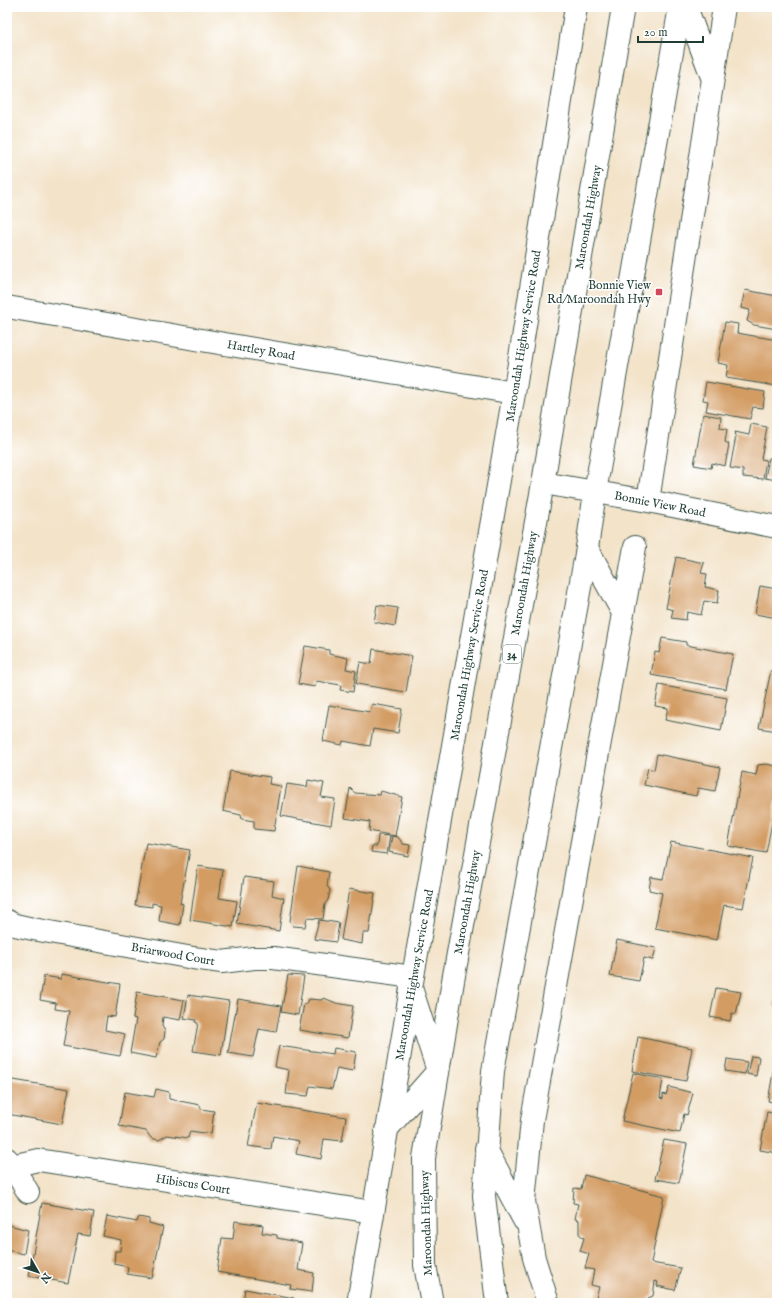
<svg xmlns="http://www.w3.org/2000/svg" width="784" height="1310" font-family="'IM FELL English',serif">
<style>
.building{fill:#d39c64}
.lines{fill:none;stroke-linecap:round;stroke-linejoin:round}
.minor-casing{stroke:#3f564a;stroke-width:24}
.highway-casing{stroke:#3f564a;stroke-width:24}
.minor{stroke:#fff;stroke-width:22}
.highway{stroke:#fff;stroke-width:22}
.poi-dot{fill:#d1495b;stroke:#fff;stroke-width:1.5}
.labels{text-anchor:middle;stroke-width:3;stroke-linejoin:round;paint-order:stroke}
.shield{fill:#fff;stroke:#627771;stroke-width:1}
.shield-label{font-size:11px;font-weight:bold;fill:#1f3d34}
.street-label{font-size:12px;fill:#1f3d34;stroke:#fff}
.poi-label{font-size:12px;fill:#1f3d34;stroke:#fff;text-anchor:end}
</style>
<rect width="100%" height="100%" fill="#fff"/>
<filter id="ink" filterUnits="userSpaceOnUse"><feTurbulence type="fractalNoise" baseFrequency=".025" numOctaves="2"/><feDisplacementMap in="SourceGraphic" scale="8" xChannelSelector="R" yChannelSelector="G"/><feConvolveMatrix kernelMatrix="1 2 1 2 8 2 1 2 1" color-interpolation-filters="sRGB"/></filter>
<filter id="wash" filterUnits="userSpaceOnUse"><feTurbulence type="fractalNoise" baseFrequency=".012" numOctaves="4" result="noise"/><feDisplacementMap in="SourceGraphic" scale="16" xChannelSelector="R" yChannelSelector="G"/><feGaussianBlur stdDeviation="0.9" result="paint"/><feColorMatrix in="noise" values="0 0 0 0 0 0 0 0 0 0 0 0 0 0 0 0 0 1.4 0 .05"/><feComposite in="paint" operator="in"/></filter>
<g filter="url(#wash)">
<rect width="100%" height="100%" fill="#f3e3c9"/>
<g id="blocks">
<!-- building -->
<path class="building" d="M 745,290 L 777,296 L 777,329 L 754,325 L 747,321 L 750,310 L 741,308 Z
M 725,322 L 738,324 L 737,333 L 777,340 L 777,386 L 726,378 L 728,365 L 718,363 Z
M 706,382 L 765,392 L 763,408 L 753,407 L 750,419 L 706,411 L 708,401 L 703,400 Z
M 703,414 L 721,417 L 720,428 L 727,429 L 725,442 L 729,444 L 725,466 L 712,463 L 711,468 L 694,465 Z
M 751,424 L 767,427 L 761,459 L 766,460 L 763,479 L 743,477 L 743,470 L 730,468 L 736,436 L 735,432 L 749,435 Z
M 776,440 L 777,440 L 777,480 L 765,478 L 769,458 L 773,459 Z
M 676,557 L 704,563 L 701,573 L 707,574 L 705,587 L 719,590 L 717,603 L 704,601 L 701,615 L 687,612 L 686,620 L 671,618 L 673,610 L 666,608 Z
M 760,586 L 777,589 L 777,618 L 755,614 Z
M 377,605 L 398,608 L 395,626 L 374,622 Z
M 662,638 L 686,642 L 686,645 L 733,654 L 726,689 L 651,675 L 655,652 L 659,653 Z
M 305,646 L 329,650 L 329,654 L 348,658 L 346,669 L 356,671 L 353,692 L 340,690 L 341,685 L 316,681 L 315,687 L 298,684 Z
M 373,649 L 412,656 L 406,692 L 356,684 L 360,662 L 371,664 Z
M 771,670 L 777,671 L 777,731 L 759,728 Z
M 659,685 L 727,698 L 721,731 L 665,720 L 668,708 L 655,706 Z
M 372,704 L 402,709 L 398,733 L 373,729 L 370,746 L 343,741 L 342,745 L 323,741 L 329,705 L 370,712 Z
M 657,754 L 720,767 L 715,791 L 698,788 L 696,796 L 644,785 L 648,768 L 654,770 Z
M 766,764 L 777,766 L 777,796 L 766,853 L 728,846 L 742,772 L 756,775 L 758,765 Z
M 230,771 L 270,777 L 269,784 L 281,786 L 274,831 L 254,829 L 254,821 L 242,819 L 241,815 L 223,811 Z
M 308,780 L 324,783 L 321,797 L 335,799 L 331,825 L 281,816 L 287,784 L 307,787 Z
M 350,788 L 355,793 L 380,795 L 381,791 L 402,797 L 395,836 L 369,831 L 370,822 L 345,818 Z
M 378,835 L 390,836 L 387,854 L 371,852 L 372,846 L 377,846 Z
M 392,836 L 398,837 L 403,844 L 410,845 L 408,856 L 389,852 Z
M 671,842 L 753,858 L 743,908 L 724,905 L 717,940 L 655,928 L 662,893 L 649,890 L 651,877 L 663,879 Z
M 146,843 L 190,850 L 180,903 L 183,904 L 180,925 L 159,921 L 161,905 L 152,903 L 152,907 L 135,905 Z
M 198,866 L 223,870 L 219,898 L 237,901 L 233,927 L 190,920 Z
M 298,866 L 329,872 L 327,886 L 330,890 L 328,900 L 325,904 L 323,919 L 307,918 L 305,927 L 293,926 L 290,921 Z
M 244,877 L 274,881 L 272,895 L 284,898 L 279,931 L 237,924 Z
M 349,889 L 375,893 L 369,933 L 363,933 L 362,944 L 341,940 Z
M 319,920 L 339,923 L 336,942 L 314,939 Z
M 617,940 L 656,948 L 653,960 L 644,958 L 639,981 L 610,976 Z
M 61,974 L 120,984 L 115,1017 L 107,1016 L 105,1030 L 125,1034 L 120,1056 L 63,1046 L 69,1011 L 55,1009 L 56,1003 L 40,1000 L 44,976 L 61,979 Z
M 288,975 L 304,976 L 298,1015 L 281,1012 Z
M 716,988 L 741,992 L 736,1014 L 732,1013 L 730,1021 L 710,1017 Z
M 137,992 L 184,1000 L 180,1020 L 163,1017 L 162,1026 L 165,1031 L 164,1039 L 160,1042 L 156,1058 L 130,1053 L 136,1019 L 133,1018 Z
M 188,995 L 229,1001 L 221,1055 L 193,1051 L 198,1023 L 195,1022 L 196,1020 L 184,1018 Z
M 776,995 L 777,995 L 777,1007 L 774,1006 Z
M 324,998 L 336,1003 L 353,1006 L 348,1038 L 299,1030 L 304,1004 L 307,1004 L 309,999 L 321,1000 Z
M 238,999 L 281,1006 L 276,1032 L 259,1029 L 253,1057 L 228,1053 Z
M 638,1037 L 692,1048 L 686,1081 L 632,1071 Z
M 279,1046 L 333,1054 L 334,1048 L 356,1052 L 353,1071 L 337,1068 L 332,1089 L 310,1086 L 308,1096 L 286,1094 L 289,1070 L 275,1067 Z
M 751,1056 L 759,1057 L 756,1076 L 747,1074 Z
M 727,1059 L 747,1062 L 745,1074 L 725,1071 Z
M 775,1061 L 777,1062 L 777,1103 L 768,1101 Z
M 633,1073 L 663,1079 L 660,1098 L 663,1099 L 663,1094 L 666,1095 L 669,1087 L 693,1093 L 687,1115 L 684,1114 L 680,1133 L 622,1121 Z
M 7,1079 L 69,1089 L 62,1124 L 7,1114 L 9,1102 L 7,1102 Z
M 156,1089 L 169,1092 L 169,1099 L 200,1105 L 201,1109 L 214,1111 L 211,1134 L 190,1131 L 188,1138 L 167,1135 L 159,1140 L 151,1138 L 146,1131 L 119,1126 L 125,1092 L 154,1097 Z
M 257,1103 L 346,1117 L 342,1141 L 324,1139 L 321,1159 L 296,1154 L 299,1141 L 273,1136 L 271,1149 L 248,1146 Z
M 767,1112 L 777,1114 L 777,1153 L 760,1150 Z
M 664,1140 L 687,1144 L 679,1183 L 655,1179 Z
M 584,1175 L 664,1196 L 651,1263 L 681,1268 L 675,1290 L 657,1286 L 658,1282 L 655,1281 L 653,1296 L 648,1298 L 650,1303 L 607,1303 L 595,1301 L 599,1287 L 591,1285 L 594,1270 L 585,1268 L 589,1254 L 580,1251 L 584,1238 L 579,1234 L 579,1220 L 575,1219 L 578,1204 L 573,1203 L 574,1188 L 581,1189 Z
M 42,1203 L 94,1212 L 90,1236 L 78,1234 L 68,1283 L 29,1276 Z
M 107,1216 L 137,1222 L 139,1217 L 149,1219 L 149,1223 L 163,1227 L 152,1278 L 127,1274 L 128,1267 L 114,1264 L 115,1251 L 120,1251 L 121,1240 L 103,1236 Z
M 235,1221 L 263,1225 L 262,1233 L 277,1235 L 277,1238 L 302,1243 L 298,1270 L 314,1273 L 312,1292 L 290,1289 L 291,1285 L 217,1272 L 222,1238 L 233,1239 Z
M 9,1225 L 28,1230 L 24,1254 L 7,1250 Z
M 245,1289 L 294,1298 L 294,1303 L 243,1303 Z"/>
</g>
</g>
<g filter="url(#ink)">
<use href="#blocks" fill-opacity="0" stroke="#3f564a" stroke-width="1"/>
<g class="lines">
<!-- minor casing -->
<g class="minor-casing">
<path id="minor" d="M 686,7 L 712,77
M 7,307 L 514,393
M 543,483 L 648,501 L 777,527
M 648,501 L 724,7
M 587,548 L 623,613
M 7,921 L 15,925 L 33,929 L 193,958 L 222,962 L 254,958 L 273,958 L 413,977
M 386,1130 L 438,1071 L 412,991
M 486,1149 L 524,1220
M 7,1159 L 12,1166 L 38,1160 L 373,1212
M 12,1166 L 28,1192
M 358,1303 L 411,988 L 516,382 L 576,7
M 548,1303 L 534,1258 L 524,1201 L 532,1120 L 635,547"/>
</g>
<!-- highway casing -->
<g class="highway-casing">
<path id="highway" d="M 432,1303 L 425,1265 L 424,1158 L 453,981 L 543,483 L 623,7
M 497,1303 L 484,1196 L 493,1071 L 587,548 L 595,492 L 680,7"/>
</g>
<!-- minor -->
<use href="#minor" class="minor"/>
<!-- highway -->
<use href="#highway" class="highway"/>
</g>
</g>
<!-- markers -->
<rect class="poi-dot" x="655" y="288" width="8" height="8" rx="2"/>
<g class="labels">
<!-- shield labels -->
<rect class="shield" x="503" y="645" width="18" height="18" rx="3"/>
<g class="shield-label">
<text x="512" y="658">34</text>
</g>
<!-- street labels -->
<g class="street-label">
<text transform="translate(588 217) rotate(-80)" y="4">Maroondah Highway</text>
<text transform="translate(523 336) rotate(-81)" y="4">Maroondah Highway Service Road</text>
<text transform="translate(261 350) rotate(10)" y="4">Hartley Road</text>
<text transform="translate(660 504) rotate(11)" y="4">Bonnie View Road</text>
<text transform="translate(524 583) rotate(-80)" y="4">Maroondah Highway</text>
<text transform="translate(469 655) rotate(-80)" y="4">Maroondah Highway Service Road</text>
<text transform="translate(467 902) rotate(-80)" y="4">Maroondah Highway</text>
<text transform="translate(173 954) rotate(10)" y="4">Briarwood Court</text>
<text transform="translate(414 975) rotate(-80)" y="4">Maroondah Highway Service Road</text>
<text transform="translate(193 1184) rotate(9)" y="4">Hibiscus Court</text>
<text transform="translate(426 1223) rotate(-92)" y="4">Maroondah Highway</text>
</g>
<!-- poi labels -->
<g class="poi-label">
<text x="651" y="289">Bonnie View<tspan x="651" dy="14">Rd/Maroondah Hwy</tspan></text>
</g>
</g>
<!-- margin -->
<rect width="784" height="1310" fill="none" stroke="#fff" stroke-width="24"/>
<!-- north arrow -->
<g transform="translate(38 1272) rotate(129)" stroke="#ffffff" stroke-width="3" paint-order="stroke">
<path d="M0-3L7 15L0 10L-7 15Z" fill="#1f3d34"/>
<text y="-6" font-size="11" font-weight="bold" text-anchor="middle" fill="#1f3d34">N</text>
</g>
<!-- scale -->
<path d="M638 36v6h65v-6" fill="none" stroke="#1f3d34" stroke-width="2"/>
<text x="644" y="36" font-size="12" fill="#1f3d34" stroke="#ffffff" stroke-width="3" paint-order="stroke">20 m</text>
</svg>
